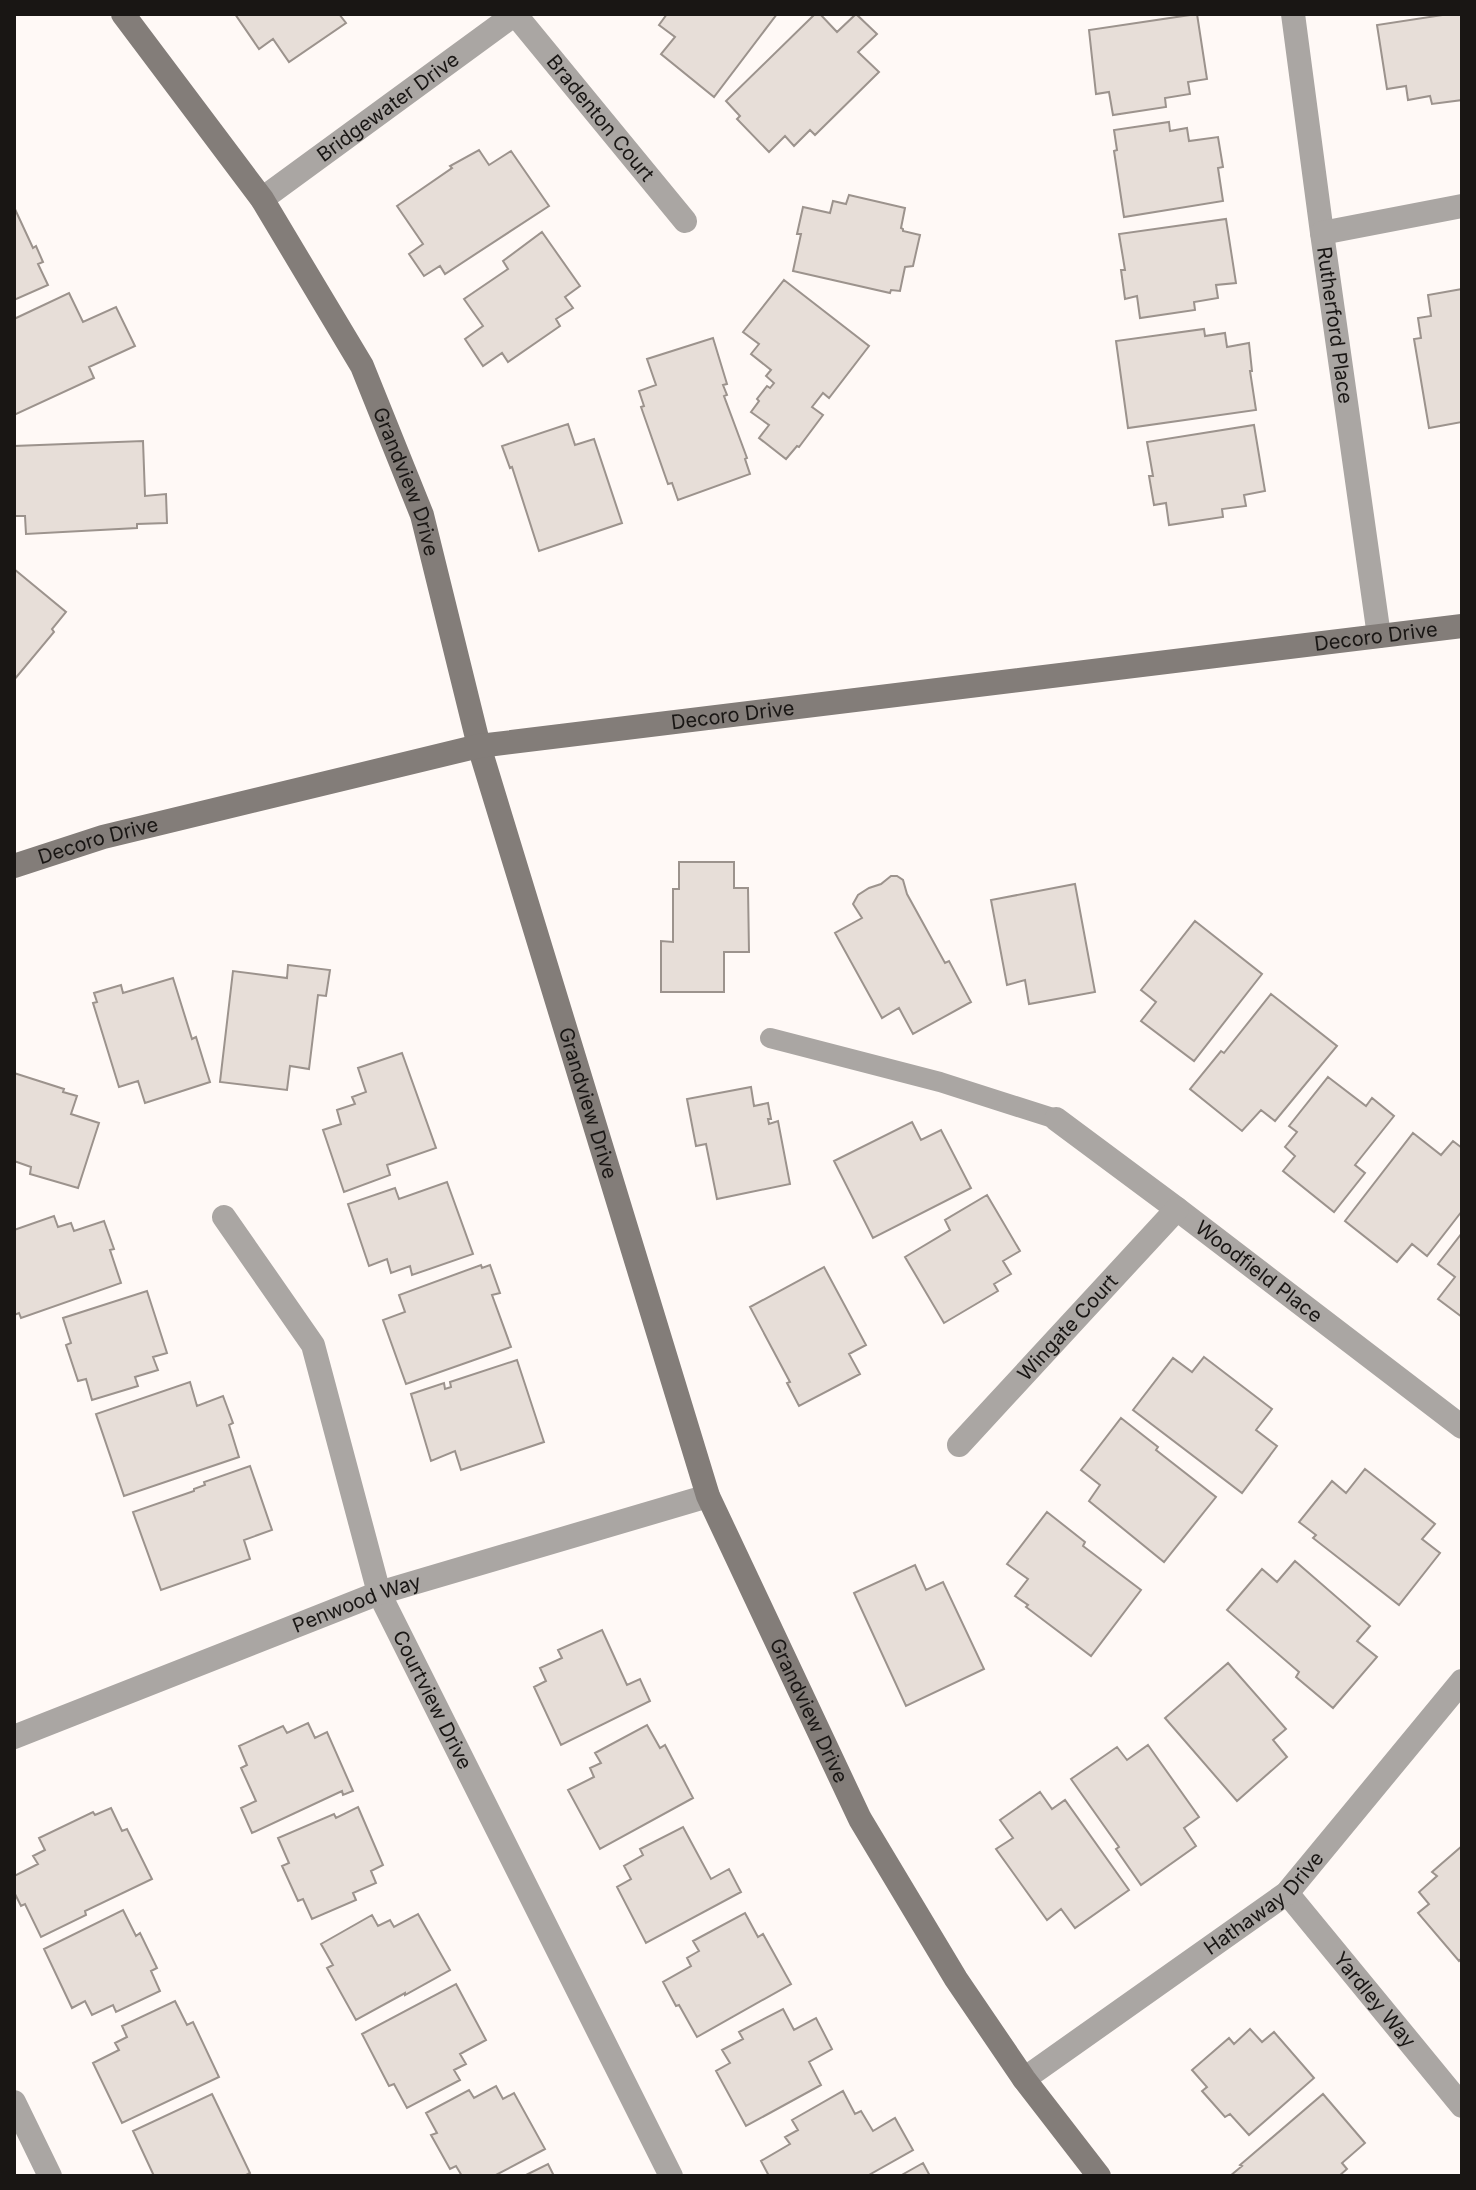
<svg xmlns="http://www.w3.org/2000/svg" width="1476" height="2190" font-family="Inter,sans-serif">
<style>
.building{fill:#e7ded8;stroke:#9c938d;stroke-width:2}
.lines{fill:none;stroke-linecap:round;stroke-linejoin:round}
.lane{stroke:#aaa6a3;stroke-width:20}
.street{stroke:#aaa6a3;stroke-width:24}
.secondary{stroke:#837d79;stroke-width:24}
.labels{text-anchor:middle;stroke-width:6;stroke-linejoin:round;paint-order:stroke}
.street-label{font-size:20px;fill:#191614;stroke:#fff}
</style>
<rect width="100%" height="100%" fill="#fff9f6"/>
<!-- building -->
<path class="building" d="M 235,14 L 339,14 L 346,23 L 289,62 L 273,39 L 259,49 Z
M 667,14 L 777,14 L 714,97 L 661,54 L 675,37 L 659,25 Z
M 815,14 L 820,14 L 837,32 L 856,14 L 877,34 L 858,52 L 879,72 L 815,135 L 810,130 L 794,146 L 785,136 L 769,152 L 737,119 L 740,116 L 726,101 Z
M 1197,14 L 1207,79 L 1188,82 L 1190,94 L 1165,98 L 1166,107 L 1113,115 L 1109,92 L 1096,94 L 1089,30 Z
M 1449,14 L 1462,14 L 1462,100 L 1432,104 L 1430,96 L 1408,100 L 1406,86 L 1387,89 L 1377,25 Z
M 1169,122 L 1170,131 L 1187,128 L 1189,141 L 1218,137 L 1223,167 L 1218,168 L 1223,201 L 1124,217 L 1114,151 L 1117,150 L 1114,130 Z
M 479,150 L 489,165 L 511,151 L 549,206 L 445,274 L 440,266 L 424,276 L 409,254 L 423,244 L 397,206 L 452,168 L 450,166 Z
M 849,195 L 905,208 L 901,228 L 903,229 L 903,231 L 920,235 L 913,266 L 905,267 L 900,291 L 891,290 L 890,293 L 793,271 L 801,234 L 797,234 L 803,207 L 830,213 L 833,201 L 846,204 Z
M 14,207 L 33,248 L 36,246 L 43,262 L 38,264 L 48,285 L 14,300 Z
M 1226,219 L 1236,283 L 1216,285 L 1218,298 L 1194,302 L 1195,310 L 1140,318 L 1137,296 L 1125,299 L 1121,270 L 1125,270 L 1119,234 Z
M 542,232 L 580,286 L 565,297 L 573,308 L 556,319 L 560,326 L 508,362 L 502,353 L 483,366 L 465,339 L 483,326 L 464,299 L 508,269 L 503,261 Z
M 784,280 L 869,346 L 829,398 L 823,393 L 812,407 L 823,415 L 799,447 L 797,446 L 786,459 L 759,438 L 769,425 L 751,412 L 759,401 L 757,399 L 767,386 L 770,388 L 774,383 L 766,376 L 771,370 L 751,354 L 759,344 L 743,332 Z
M 1462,289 L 1462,422 L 1429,428 L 1414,339 L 1421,338 L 1418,318 L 1431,316 L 1428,295 Z
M 69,293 L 83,322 L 116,307 L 135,346 L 89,367 L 94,378 L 14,415 L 14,319 Z
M 1204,329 L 1205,336 L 1225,333 L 1227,347 L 1249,343 L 1252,371 L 1250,371 L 1256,410 L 1128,428 L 1116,341 Z
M 713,338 L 727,384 L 723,385 L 727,395 L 724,396 L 747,458 L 745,459 L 750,474 L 678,500 L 672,483 L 668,484 L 641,407 L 644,406 L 639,391 L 656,385 L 647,359 Z
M 568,424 L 575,445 L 594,439 L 622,523 L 539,551 L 512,467 L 510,468 L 502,446 Z
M 1254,425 L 1265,491 L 1244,495 L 1246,506 L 1222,509 L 1223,517 L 1169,525 L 1166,503 L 1154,505 L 1149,476 L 1153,476 L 1147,442 Z
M 143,441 L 145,496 L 166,494 L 167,523 L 137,524 L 137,528 L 26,534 L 25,516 L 14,516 L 14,446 Z
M 14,569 L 66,612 L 52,629 L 54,632 L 14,680 Z
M 679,862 L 734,862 L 734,888 L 748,888 L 749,952 L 724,952 L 724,992 L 661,992 L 661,941 L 673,942 L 673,889 L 679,889 Z
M 891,876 L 897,876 L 903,880 L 907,894 L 945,963 L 949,961 L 971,1002 L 913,1034 L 899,1008 L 882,1018 L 835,933 L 862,918 L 853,904 L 858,895 L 869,888 L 881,884 Z
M 1075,884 L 1095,992 L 1029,1004 L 1025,980 L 1007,985 L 991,900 Z
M 1195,921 L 1262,974 L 1194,1061 L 1141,1021 L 1156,1002 L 1141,990 Z
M 288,965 L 330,970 L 326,996 L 318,995 L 309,1069 L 290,1066 L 287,1090 L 220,1082 L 233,971 L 287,978 Z
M 173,978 L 192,1039 L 196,1037 L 210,1082 L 145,1103 L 138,1081 L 119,1087 L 93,1003 L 97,1002 L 94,993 L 121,985 L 123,993 Z
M 1271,994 L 1337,1046 L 1275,1121 L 1261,1110 L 1242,1131 L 1190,1089 L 1221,1051 L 1224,1053 Z
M 402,1053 L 436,1148 L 387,1165 L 390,1175 L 344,1192 L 323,1130 L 341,1124 L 337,1110 L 355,1104 L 352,1097 L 366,1092 L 358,1068 Z
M 14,1073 L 64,1089 L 63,1092 L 77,1096 L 71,1114 L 99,1123 L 78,1188 L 30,1174 L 31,1167 L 14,1161 Z
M 1328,1077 L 1366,1106 L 1372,1098 L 1394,1116 L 1355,1165 L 1365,1173 L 1334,1212 L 1283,1171 L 1295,1156 L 1285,1147 L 1297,1132 L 1289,1126 Z
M 751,1087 L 754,1106 L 768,1103 L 771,1119 L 768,1119 L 769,1124 L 778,1121 L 790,1184 L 717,1199 L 706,1144 L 696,1146 L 687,1099 Z
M 912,1122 L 921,1140 L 941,1130 L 971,1188 L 873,1238 L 834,1161 Z
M 1413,1133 L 1441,1155 L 1453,1141 L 1462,1148 L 1462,1211 L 1427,1256 L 1412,1244 L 1397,1262 L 1345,1221 Z
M 447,1182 L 473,1254 L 412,1275 L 410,1266 L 391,1273 L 387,1259 L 369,1266 L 348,1204 L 395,1188 L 399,1199 Z
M 987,1195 L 1020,1251 L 1003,1261 L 1011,1274 L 994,1284 L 998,1291 L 944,1323 L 905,1257 L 950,1230 L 945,1220 Z
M 54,1216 L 58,1227 L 71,1223 L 74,1231 L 104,1221 L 114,1249 L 110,1250 L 121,1283 L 21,1318 L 19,1313 L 14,1315 L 14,1230 Z
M 1462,1233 L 1462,1317 L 1438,1299 L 1455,1277 L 1438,1264 Z
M 481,1265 L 482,1268 L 490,1265 L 500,1293 L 492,1295 L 511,1347 L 406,1384 L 383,1320 L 405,1312 L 399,1295 Z
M 824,1267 L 866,1345 L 849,1354 L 860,1374 L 799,1406 L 787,1383 L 790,1382 L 750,1307 Z
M 147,1291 L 167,1353 L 153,1357 L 158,1370 L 135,1377 L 138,1386 L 92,1400 L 86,1379 L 78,1381 L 66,1345 L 71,1343 L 63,1318 Z
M 1204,1357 L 1272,1409 L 1256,1430 L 1277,1446 L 1242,1493 L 1133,1410 L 1173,1358 L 1192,1372 Z
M 517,1360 L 544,1442 L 461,1470 L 455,1451 L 431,1461 L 411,1394 L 444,1383 L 445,1389 L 451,1387 L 450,1382 Z
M 190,1382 L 197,1406 L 223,1396 L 233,1423 L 229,1425 L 239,1457 L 124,1496 L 96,1414 Z
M 1121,1418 L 1158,1447 L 1156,1450 L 1216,1497 L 1164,1562 L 1089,1501 L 1100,1485 L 1081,1470 Z
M 250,1466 L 272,1530 L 244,1540 L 250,1559 L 161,1590 L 133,1512 L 194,1491 L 194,1489 L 205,1485 L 204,1482 Z
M 1365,1469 L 1435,1524 L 1422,1539 L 1440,1553 L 1399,1605 L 1313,1538 L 1316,1535 L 1299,1522 L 1332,1481 L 1346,1493 Z
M 1047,1512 L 1085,1542 L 1083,1546 L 1141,1590 L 1091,1656 L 1026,1607 L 1028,1605 L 1015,1596 L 1028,1579 L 1007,1564 Z
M 1295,1561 L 1370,1626 L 1357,1641 L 1377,1657 L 1333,1708 L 1296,1677 L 1299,1672 L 1227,1610 L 1262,1569 L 1277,1582 Z
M 915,1565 L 926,1590 L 943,1582 L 984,1669 L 906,1706 L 854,1593 Z
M 602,1630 L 627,1685 L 640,1679 L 650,1701 L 561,1745 L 534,1687 L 546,1681 L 540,1668 L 562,1658 L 558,1650 Z
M 1228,1663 L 1286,1729 L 1273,1740 L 1287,1757 L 1237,1801 L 1165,1718 Z
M 308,1723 L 315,1738 L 327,1732 L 353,1791 L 343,1795 L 342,1791 L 252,1833 L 241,1808 L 256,1801 L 241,1768 L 247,1765 L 239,1746 L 283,1726 L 287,1733 Z
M 647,1725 L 660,1748 L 665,1745 L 693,1798 L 600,1849 L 568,1790 L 594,1777 L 590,1768 L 601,1763 L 595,1753 Z
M 1148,1745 L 1199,1817 L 1184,1828 L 1196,1846 L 1141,1885 L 1116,1849 L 1119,1847 L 1071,1779 L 1117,1747 L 1127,1760 Z
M 1040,1792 L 1052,1809 L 1065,1800 L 1129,1890 L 1075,1928 L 1061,1909 L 1047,1920 L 996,1849 L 1013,1838 L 1000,1820 Z
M 358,1807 L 383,1865 L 371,1871 L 376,1883 L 353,1893 L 356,1900 L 312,1919 L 303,1899 L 298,1901 L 282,1866 L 289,1863 L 278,1838 L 334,1814 L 336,1818 Z
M 111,1808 L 122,1831 L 127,1829 L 152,1879 L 85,1911 L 86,1915 L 41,1937 L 25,1904 L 21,1906 L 14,1892 L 14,1876 L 38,1864 L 33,1856 L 45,1850 L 39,1838 L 93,1812 L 95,1815 Z
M 683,1827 L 711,1879 L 729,1869 L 741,1892 L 646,1943 L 617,1887 L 631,1879 L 624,1866 L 643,1855 L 640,1849 Z
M 1462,1846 L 1462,1958 L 1459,1961 L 1418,1913 L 1429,1904 L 1419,1892 L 1437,1876 L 1432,1872 Z
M 123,1910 L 136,1936 L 140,1933 L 157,1968 L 151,1971 L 160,1991 L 116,2012 L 113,2005 L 92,2015 L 85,2001 L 72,2008 L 44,1949 Z
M 745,1913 L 758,1937 L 763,1934 L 791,1984 L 697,2037 L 679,2005 L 676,2006 L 663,1982 L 691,1966 L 687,1958 L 699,1951 L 693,1941 Z
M 418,1914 L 450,1970 L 405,1995 L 405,1993 L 356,2020 L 327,1968 L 333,1965 L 321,1944 L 372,1915 L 378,1926 L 390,1920 L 394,1927 Z
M 456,1984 L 486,2040 L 460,2054 L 466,2064 L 454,2070 L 460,2080 L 407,2108 L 394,2084 L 389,2086 L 362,2034 Z
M 175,2001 L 187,2025 L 193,2022 L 219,2077 L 122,2123 L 93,2063 L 119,2050 L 115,2043 L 127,2037 L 122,2026 Z
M 783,2009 L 794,2030 L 816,2018 L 832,2049 L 809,2062 L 821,2085 L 746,2126 L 716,2071 L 730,2063 L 722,2050 L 743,2039 L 739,2032 Z
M 1250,2029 L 1262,2042 L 1274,2032 L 1314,2078 L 1249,2135 L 1230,2114 L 1225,2117 L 1202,2091 L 1207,2087 L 1192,2070 L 1229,2038 L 1234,2044 Z
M 496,2086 L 503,2099 L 514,2093 L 545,2149 L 494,2176 L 462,2176 L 456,2166 L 450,2169 L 431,2135 L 437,2133 L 426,2113 L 469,2090 L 474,2098 Z
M 843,2091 L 855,2114 L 861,2111 L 873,2131 L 895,2118 L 913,2150 L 867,2176 L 769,2176 L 761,2161 L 790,2144 L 785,2137 L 798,2130 L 792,2120 Z
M 212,2094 L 250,2173 L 244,2176 L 154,2176 L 133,2131 Z
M 1323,2094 L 1365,2143 L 1342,2163 L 1347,2169 L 1339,2176 L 1230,2176 L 1242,2166 L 1240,2165 Z
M 923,2163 L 930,2176 L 900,2176 Z
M 548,2164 L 554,2176 L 524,2176 Z"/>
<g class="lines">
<!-- lane -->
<path class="lane" d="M 770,1038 L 940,1082 L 1056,1119"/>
<!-- street -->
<g class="street">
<path id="s1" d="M 1293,14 L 1322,233 L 1379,636"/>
<path id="s2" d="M 262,199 L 515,14 L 685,221"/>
<path d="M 1322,233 L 1462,206"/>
<path id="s3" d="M 1056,1119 L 1177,1209 L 1462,1427"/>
<path id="s4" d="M 224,1217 L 313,1345 L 379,1593 L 671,2176"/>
<path id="s5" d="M 959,1445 L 1177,1209"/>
<path id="s6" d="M 14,1737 L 379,1593 L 708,1496"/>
<path id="s7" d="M 1287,1893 L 1462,2106"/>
<path id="s8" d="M 1024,2079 L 1287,1893 L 1462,1681"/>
<path d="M 14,2102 L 50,2176"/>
</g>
<!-- secondary -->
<g class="secondary">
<path id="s9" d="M 123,14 L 262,199 L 362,366 L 422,515 L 479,746 L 708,1496 L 860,1819 L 956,1979 L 1024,2079 L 1099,2176"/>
<path id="s10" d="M 14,866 L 103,837 L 479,746 L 1462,626"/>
</g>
</g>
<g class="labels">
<!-- street labels -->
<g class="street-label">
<text dy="7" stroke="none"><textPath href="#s2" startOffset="156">Bridgewater Drive</textPath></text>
<text dy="7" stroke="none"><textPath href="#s2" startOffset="448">Bradenton Court</textPath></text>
<text dy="7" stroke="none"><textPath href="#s1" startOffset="314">Rutherford Place</textPath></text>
<text dy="7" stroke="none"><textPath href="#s9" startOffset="550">Grandview Drive</textPath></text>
<text dy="7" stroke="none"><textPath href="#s10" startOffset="1384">Decoro Drive</textPath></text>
<text dy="7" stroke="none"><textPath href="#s10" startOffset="736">Decoro Drive</textPath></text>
<text dy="7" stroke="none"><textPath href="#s10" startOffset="88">Decoro Drive</textPath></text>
<text dy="7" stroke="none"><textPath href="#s9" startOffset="1198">Grandview Drive</textPath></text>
<text dy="7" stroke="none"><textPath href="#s3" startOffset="254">Woodfield Place</textPath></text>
<text dy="7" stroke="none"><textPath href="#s5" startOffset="160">Wingate Court</textPath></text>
<text dy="7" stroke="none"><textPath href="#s6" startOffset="368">Penwood Way</textPath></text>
<text dy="7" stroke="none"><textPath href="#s4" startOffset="532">Courtview Drive</textPath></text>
<text dy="7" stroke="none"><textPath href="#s9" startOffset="1846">Grandview Drive</textPath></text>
<text dy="7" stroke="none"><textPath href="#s8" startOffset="298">Hathaway Drive</textPath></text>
<text dy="7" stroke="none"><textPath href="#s7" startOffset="138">Yardley Way</textPath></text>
</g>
</g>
<!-- border -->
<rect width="1476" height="2190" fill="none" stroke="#191614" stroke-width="32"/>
</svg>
